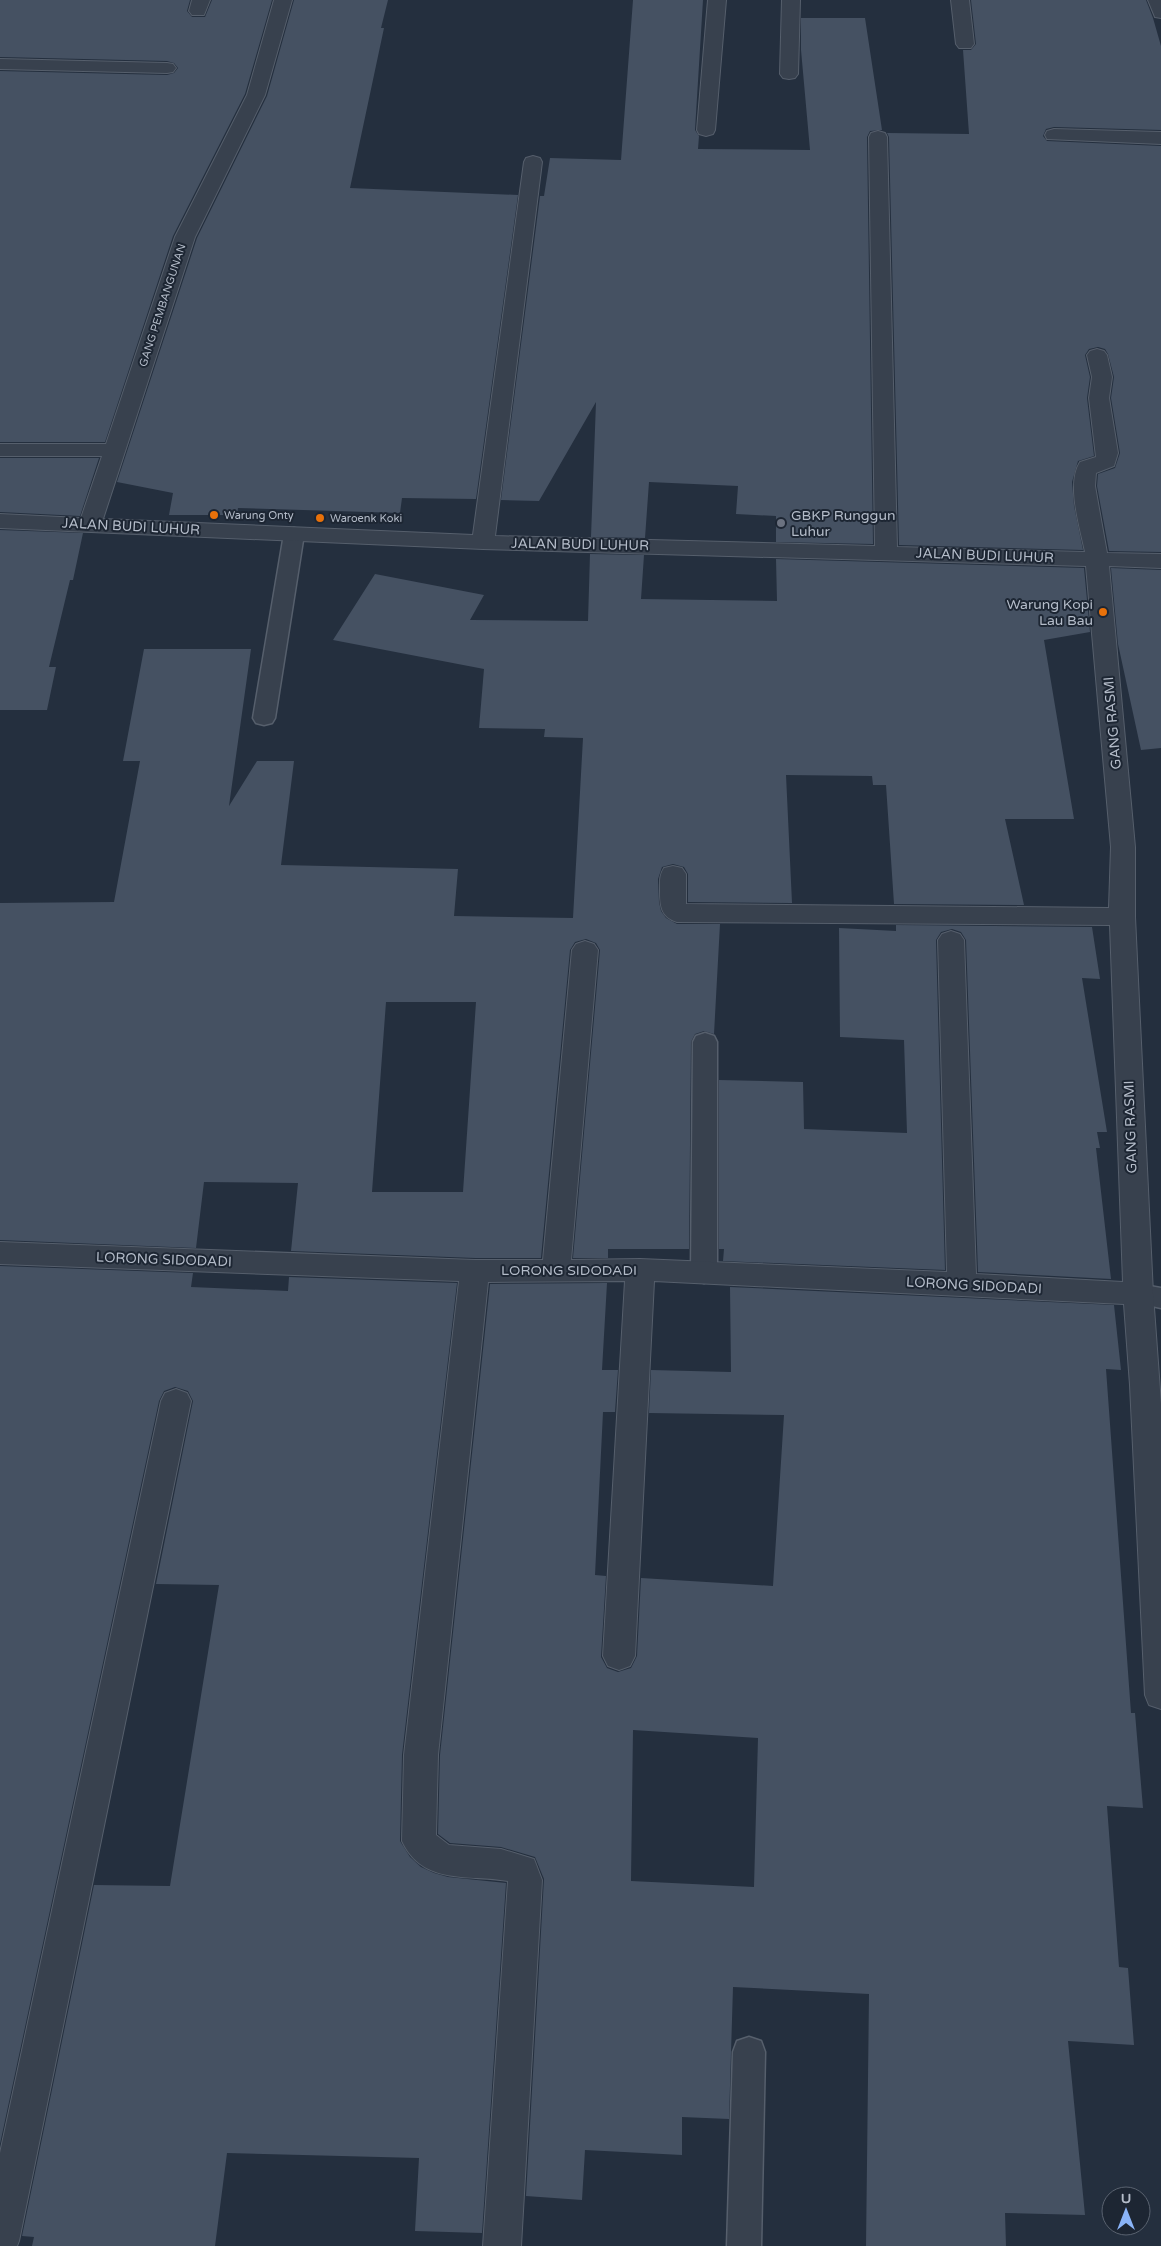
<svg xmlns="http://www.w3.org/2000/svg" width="1161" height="2246" font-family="'Varela Round',sans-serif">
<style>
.building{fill:#455162;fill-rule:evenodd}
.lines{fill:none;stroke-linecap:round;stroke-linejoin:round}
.lane-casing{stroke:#565f6c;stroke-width:3}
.street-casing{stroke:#565f6c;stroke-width:2}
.lane{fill:#38414e;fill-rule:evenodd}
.street{fill:#38414e;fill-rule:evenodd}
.food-dot{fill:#e8710a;stroke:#1d2633;stroke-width:2}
.worship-dot{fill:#6b7280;stroke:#1d2633;stroke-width:2}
.labels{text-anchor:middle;stroke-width:4;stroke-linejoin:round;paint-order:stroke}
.far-street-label{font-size:11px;fill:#b4bcc9;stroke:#1d2633}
.far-poi-label{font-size:11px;fill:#b4bcc9;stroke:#1d2633;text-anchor:start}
.poi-label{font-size:14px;fill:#b4bcc9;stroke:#1d2633;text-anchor:start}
.street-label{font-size:14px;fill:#b4bcc9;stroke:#1d2633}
</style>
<rect width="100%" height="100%" fill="#242f3e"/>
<!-- building -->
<path class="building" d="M 0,0 L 190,0 L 187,11 L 192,17 L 205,17 L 212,0 L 272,0 L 245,94 L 173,236 L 105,442 L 0,442 L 0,71 L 167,75 L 174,73 L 178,68 L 174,63 L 167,61 L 0,57 Z
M 294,0 L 388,0 L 381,28 L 384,28 L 350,188 L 518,195 L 476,499 L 402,498 L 400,513 L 238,508 L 237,515 L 169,515 L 173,493 L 117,482 L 197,238 L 267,96 Z
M 633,0 L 703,0 L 695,130 L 699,136 L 698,149 L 810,150 L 801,50 L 801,18 L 865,18 L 882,130 L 870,131 L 867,137 L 873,544 L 776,542 L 776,516 L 736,514 L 738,486 L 649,482 L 645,538 L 591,537 L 596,402 L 539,501 L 501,500 L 540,196 L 544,196 L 550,158 L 621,160 Z
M 971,0 L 1146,0 L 1153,18 L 1161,46 L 1161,130 L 1054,127 L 1046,129 L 1043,136 L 1047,141 L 1161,146 L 1161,552 L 1109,551 L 1097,486 L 1098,474 L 1115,468 L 1120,453 L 1111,398 L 1114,377 L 1108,354 L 1105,349 L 1098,347 L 1089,349 L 1085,355 L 1090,377 L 1087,398 L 1094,456 L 1078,461 L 1072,482 L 1074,506 L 1083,550 L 899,545 L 889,137 L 887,133 L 969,134 L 963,50 L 971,50 L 976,44 Z
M 0,458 L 99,458 L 80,516 L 0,512 Z
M 0,530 L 83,533 L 73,580 L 70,580 L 49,667 L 56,667 L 47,710 L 0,710 Z
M 590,554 L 644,555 L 641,599 L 777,601 L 776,559 L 1084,568 L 1090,632 L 1044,640 L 1074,819 L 1005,819 L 1024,905 L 894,904 L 886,785 L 873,785 L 872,776 L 786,775 L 792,903 L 688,902 L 688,874 L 684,867 L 673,864 L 662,867 L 658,879 L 659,902 L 661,911 L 666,918 L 677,924 L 720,924 L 714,1034 L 704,1031 L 695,1034 L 691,1042 L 689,1249 L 608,1249 L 608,1258 L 573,1258 L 600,950 L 596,943 L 586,939 L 575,942 L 570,950 L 541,1258 L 475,1258 L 291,1251 L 298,1183 L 204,1182 L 196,1248 L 0,1240 L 0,903 L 114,902 L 140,761 L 123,761 L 144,649 L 251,649 L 229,806 L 257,761 L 294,761 L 281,865 L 458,869 L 454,916 L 573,918 L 583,738 L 544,737 L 545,729 L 479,728 L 484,669 L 333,640 L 375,574 L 484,595 L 470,620 L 588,621 ZM 386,1002 L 476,1002 L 463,1192 L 372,1192 Z
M 1111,568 L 1161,570 L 1161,748 L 1141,750 L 1118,644 Z
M 896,925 L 1092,927 L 1100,979 L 1082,978 L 1107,1132 L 1097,1132 L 1100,1148 L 1096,1148 L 1111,1279 L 978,1272 L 966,940 L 961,932 L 952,929 L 941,932 L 936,940 L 945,1270 L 723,1261 L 724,1249 L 719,1249 L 719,1080 L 803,1082 L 804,1129 L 907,1133 L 904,1040 L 840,1037 L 839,928 L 896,931 Z
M 0,1266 L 193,1273 L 191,1287 L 288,1291 L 289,1277 L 457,1283 L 402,1755 L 400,1841 L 410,1857 L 421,1867 L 434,1873 L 448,1877 L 506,1883 L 482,2233 L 415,2231 L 419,2158 L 227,2153 L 215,2246 L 32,2246 L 34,2237 L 22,2236 L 94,1885 L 170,1886 L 219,1585 L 156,1584 L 193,1401 L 188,1391 L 175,1387 L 164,1391 L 159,1401 L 0,2144 Z
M 607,1283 L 602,1370 L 618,1370 L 615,1412 L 603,1412 L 595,1575 L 606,1576 L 601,1657 L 607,1668 L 618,1672 L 631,1668 L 637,1656 L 641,1578 L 773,1586 L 784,1415 L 649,1413 L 651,1370 L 731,1372 L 730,1287 L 1114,1305 L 1121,1370 L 1106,1369 L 1131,1713 L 1135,1713 L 1143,1808 L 1107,1806 L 1119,1967 L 1128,1968 L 1134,2045 L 1068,2041 L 1085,2215 L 1005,2213 L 1006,2246 L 866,2246 L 869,1994 L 733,1987 L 729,2119 L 682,2117 L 682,2155 L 585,2150 L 582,2200 L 526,2196 L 544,1879 L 535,1857 L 501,1847 L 450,1843 L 438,1834 L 440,1755 L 490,1284 ZM 633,1730 L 758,1738 L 754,1887 L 631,1881 Z"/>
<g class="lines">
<!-- lane casing -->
<g class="lane-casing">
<path id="lane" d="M 294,528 L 301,530 L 304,534 L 275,718 L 272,723 L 264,725 L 256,723 L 253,718 L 284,534 L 287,530 Z
M 705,1033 L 714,1036 L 717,1042 L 717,1273 L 713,1280 L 704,1283 L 695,1280 L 691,1273 L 693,1042 L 696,1036 Z
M 1138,1284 L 1161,1288 L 1161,1308 L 1129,1301 L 1125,1294 L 1129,1287 Z
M 749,2037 L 761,2041 L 765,2052 L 761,2246 L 727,2246 L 733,2052 L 737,2041 Z"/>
</g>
<!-- street casing -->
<g class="street-casing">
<path id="street" d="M 192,0 L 210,0 L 204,15 L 192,15 L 189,11 Z
M 274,0 L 292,0 L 265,95 L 195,237 L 103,519 L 473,535 L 524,162 L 526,158 L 533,156 L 540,158 L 542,162 L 495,536 L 875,546 L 869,137 L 871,133 L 878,131 L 885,133 L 887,137 L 897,547 L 1085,552 C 1080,527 1066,484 1080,462 L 1096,457 L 1089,398 L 1092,377 L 1087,355 L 1090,351 L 1097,349 L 1104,351 L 1107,355 L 1112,377 L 1109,398 L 1118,453 L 1114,466 L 1096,473 L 1095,486 L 1107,553 L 1161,554 L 1161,568 L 1109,566 L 1135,847 L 1135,917 L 1153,1294 L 1161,1404 L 1161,1709 L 1149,1705 L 1145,1695 L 1130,1385 L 1124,1304 L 654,1281 L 635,1656 L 630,1666 L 619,1670 L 608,1666 L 603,1656 L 625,1281 L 488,1282 L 438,1755 L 436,1835 L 449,1845 L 501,1849 L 534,1859 L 542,1880 L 521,2246 L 483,2246 L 508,1881 C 469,1874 423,1886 402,1841 L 404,1755 L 459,1281 L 0,1264 L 0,1242 L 475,1260 L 543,1260 L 572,950 L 576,944 L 585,941 L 594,944 L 598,950 L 571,1260 L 640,1259 L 947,1272 L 938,940 L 942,934 L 951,931 L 960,934 L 964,940 L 976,1274 L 1123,1282 L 1110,925 L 677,922 C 661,917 660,906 660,891 C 660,882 659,876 664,868 L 673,866 L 682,868 L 686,874 L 686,904 L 1109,908 L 1111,847 L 1086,566 L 483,549 L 0,528 L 0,514 L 81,518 L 102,456 L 0,456 L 0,444 L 106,444 L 175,237 L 247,95 Z
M 708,0 L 726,0 L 715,130 L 713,134 L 706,136 L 699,134 L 697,130 Z
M 782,0 L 800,0 L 798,74 L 795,78 L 789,79 L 783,78 L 780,74 Z
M 951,0 L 969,0 L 974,44 L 971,48 L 959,48 L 956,44 Z
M 1148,0 L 1161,0 L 1161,18 L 1155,17 Z
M 0,59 L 167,63 L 173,64 L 176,68 L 173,72 L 167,73 L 0,69 Z
M 1054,129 L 1161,132 L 1161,144 L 1047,139 L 1045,135 L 1047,131 Z
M 176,1389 L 187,1393 L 191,1401 L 19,2241 L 17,2246 L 0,2246 L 0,2153 L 161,1401 L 165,1393 Z"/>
</g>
<!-- lane -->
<use href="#lane" class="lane"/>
<!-- street -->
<use href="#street" class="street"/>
</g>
<!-- markers -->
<g class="food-dot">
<circle cx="214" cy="515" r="5"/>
<circle cx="320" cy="518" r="5"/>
<circle cx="1103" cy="612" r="5"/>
</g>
<circle class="worship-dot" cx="781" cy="523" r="5"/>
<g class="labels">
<!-- far-street labels -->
<g class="far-street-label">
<text transform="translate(162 305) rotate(-72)" y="4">GANG PEMBANGUNAN</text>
</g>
<!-- far-poi labels -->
<g class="far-poi-label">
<text x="224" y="519">Warung Onty</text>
<text x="330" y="522">Waroenk Koki</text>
</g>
<!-- poi labels -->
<g class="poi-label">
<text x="791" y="520">GBKP Runggun<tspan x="791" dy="16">Luhur</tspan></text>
<text x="1093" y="609" text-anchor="end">Warung Kopi<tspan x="1093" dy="16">Lau Bau</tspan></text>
</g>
<!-- street labels -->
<g class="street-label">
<text transform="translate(131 526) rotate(3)" y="5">JALAN BUDI LUHUR</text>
<text transform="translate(580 544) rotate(1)" y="5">JALAN BUDI LUHUR</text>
<text transform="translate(985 555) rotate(2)" y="5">JALAN BUDI LUHUR</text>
<text transform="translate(1112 723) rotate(-95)" y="5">GANG RASMI</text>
<text transform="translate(1130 1127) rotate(-92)" y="5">GANG RASMI</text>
<text transform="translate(164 1259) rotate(2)" y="5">LORONG SIDODADI</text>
<text x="569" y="1275">LORONG SIDODADI</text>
<text transform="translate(974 1285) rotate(3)" y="5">LORONG SIDODADI</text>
</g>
</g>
<!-- north arrow -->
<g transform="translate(1126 2211)"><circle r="24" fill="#1d2633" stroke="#59626f"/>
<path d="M0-4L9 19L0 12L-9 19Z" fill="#8ab4f8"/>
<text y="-8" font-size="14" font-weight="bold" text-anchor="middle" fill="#b4bcc9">U</text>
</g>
</svg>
